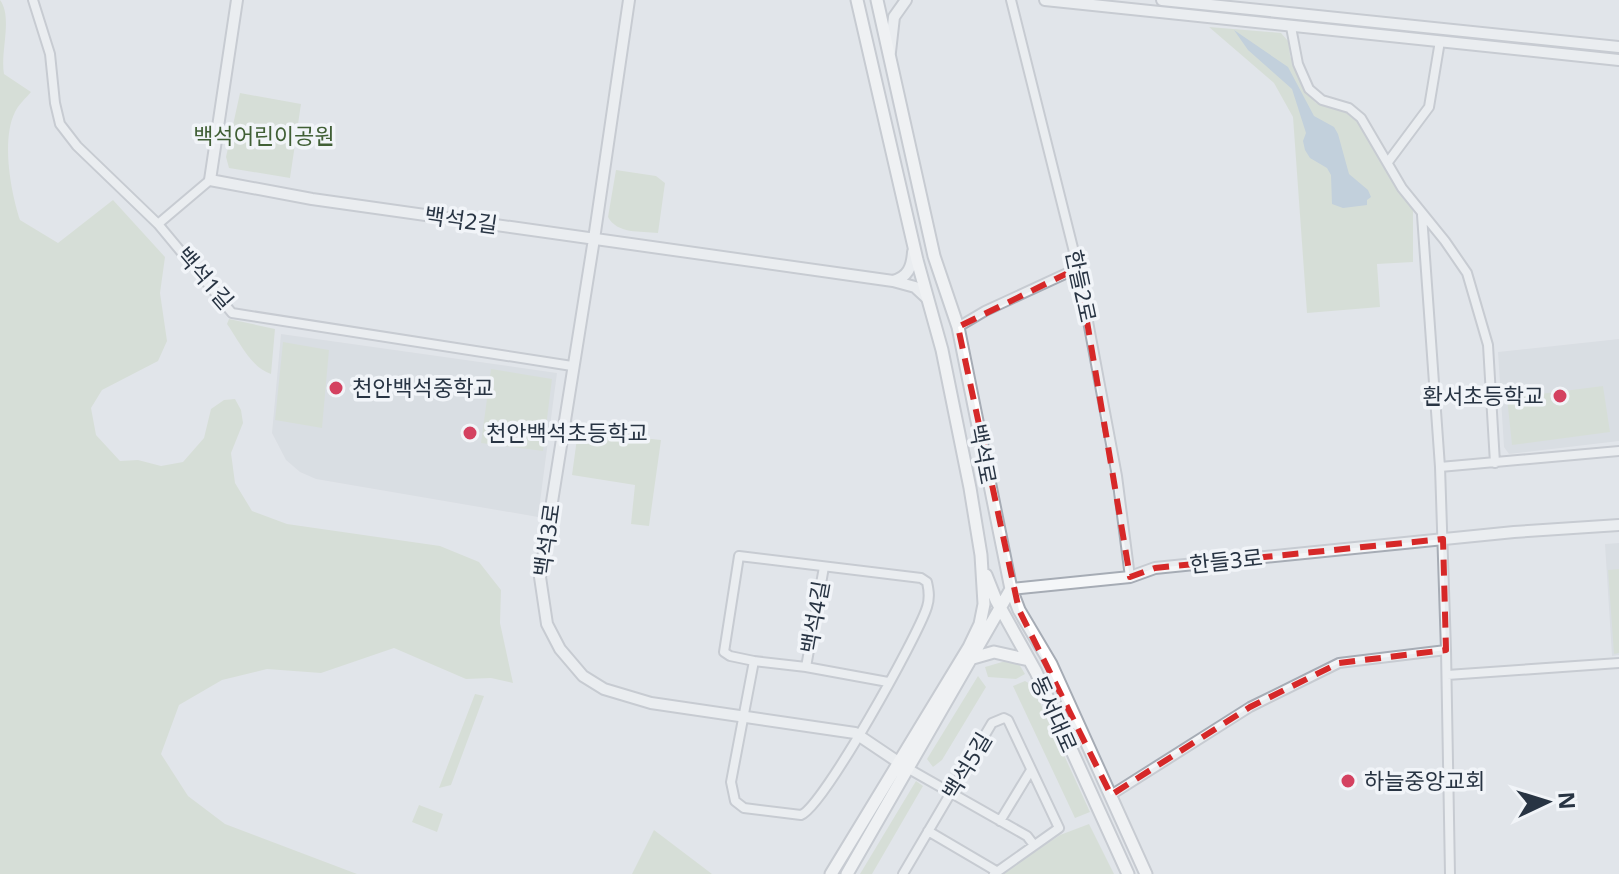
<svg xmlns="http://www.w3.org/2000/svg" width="1619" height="874" font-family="'Noto Sans','Noto Sans KR',sans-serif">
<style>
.built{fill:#cfd4dc}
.green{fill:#c8d5c2}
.water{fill:#9bb5cc}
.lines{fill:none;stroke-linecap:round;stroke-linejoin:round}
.minor-casing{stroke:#a6acb5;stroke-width:12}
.tertiary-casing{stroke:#a6acb5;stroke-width:14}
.secondary-casing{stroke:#a6acb5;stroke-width:15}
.minor{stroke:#f4f6f8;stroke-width:8}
.tertiary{stroke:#f4f6f8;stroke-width:10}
.secondary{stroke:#fff;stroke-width:11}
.marked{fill:none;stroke:#d62828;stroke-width:6;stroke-dasharray:16 10;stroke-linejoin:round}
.poi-dot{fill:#d44160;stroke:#f1f4f8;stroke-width:3}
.labels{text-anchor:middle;stroke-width:7;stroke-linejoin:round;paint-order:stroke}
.park-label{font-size:22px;fill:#405f35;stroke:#f1f4f8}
.street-label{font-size:22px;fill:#283443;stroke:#f1f4f8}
.poi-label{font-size:22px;fill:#283443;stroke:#f1f4f8;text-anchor:start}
</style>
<rect width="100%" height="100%" fill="#e1e5ea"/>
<!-- built -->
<path class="built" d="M 281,334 L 557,373 L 538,517 L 316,479 L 300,472 L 286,460 L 272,433 Z
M 1619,339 L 1619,441 L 1509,454 L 1504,447 L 1498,352 Z
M 1619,543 L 1619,655 L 1612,656 L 1605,544 Z"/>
<!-- green -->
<path class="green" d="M 0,0 C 13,17 0,52 4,74 L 31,92 C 26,98 18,105 15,112 C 1,140 11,193 20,220 L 58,243 L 113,200 L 165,257 L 160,293 L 167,341 L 158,361 L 102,390 L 91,408 L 96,435 L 120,461 L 138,460 L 161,466 L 183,462 L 204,438 L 211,409 L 224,400 L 235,399 L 241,410 L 243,423 L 231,453 L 235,483 L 252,511 L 287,524 L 440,546 L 479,562 L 501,590 L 500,623 L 513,683 L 491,678 L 466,679 L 394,648 L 321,673 L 267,669 L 222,680 L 179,705 L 161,754 L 188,796 L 225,824 L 357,874 L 0,874 Z
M 1209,27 L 1281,33 L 1289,42 L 1290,56 L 1306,91 L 1316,103 L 1344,111 L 1362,126 L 1399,191 L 1413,208 L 1413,262 L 1377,264 L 1380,307 L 1307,313 L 1293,117 L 1274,83 Z
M 240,93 L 301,104 L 290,178 L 229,168 L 226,157 Z
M 616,170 L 656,176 L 665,183 L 658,233 C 640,231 617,234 608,217 Z
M 229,319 L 275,329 L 271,374 C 251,368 239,341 227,324 Z
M 283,342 L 329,350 L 322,428 L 275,420 Z
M 491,369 L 552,379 L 543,451 L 481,443 Z
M 1603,386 L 1610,432 L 1512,445 L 1507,398 Z
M 578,431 L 661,440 L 649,526 L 631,524 L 635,485 L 572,475 Z
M 1619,569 L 1619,653 L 1614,654 L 1608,570 Z
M 1009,660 L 1019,664 L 1025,674 L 1016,679 L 988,677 L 985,667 Z
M 978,676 L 986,687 L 942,760 L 933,767 L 927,759 Z
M 1025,681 L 1032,685 L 1090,812 L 1075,818 L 1013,686 Z
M 475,694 L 484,696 L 451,785 L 439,788 Z
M 916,781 L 923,786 L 872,874 L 860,874 Z
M 419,805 L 443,814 L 437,832 L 412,822 Z
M 1089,824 L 1114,874 L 1001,874 L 1060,835 Z
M 654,830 L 712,874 L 632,874 Z"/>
<!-- water -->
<path class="water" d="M 1234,30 L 1288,67 L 1314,116 L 1334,127 L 1338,134 L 1349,174 L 1368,190 L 1371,197 L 1367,200 L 1367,205 L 1343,208 L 1332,204 L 1331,175 L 1327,168 L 1310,158 L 1305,150 L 1303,141 L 1306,133 L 1292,89 L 1248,50 Z"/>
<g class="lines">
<!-- minor casing -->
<g class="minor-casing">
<path id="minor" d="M 33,0 L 50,54 L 55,103 L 60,124 L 77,146 L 158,224 L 232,313 L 572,366
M 1011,0 L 1078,268 L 1117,476 L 1130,577
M 1291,27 L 1298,64 L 1309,89 L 1322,100 L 1349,108 L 1361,118 L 1402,188 L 1445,241 L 1467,273 L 1488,345 L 1495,463
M 1388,162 L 1429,107 L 1440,41
M 1422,215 L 1440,467 L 1446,650 L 1450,874
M 158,224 L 210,180
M 958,327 L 985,311 L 1078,268
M 1440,467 L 1619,451
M 739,556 L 921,578 L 927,582 C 929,591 930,598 927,607 C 918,636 823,807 801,815 L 744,808 L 735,801 L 731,782 L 754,661 L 730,656 L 724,652 Z
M 754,661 L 806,667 L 888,682
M 806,667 L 824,567
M 1447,675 L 1619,663
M 909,769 L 1027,836 L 1034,845
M 1111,795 L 1250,707 L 1339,663 L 1446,650
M 1000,821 L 1031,770
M 928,831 L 996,871
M 903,874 L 992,723 L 1004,718 L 1008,720 L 1059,828 L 994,874"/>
</g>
<!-- tertiary casing -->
<g class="tertiary-casing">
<path id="tertiary" d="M 237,0 L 210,180 L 312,199 L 893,281 L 915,287 L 928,299
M 629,0 L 594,239 L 540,577 L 547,624 L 560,649 L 583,676 L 604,689 L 651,703 L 855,733 L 904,766
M 1045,0 L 1619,60
M 1162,0 L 1619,47
M 890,52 L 894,17 L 906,0
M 893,281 C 908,277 912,267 913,252
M 1011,589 L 1130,577 L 1155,568 L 1514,532 L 1619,525"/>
</g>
<!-- secondary casing -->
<g class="secondary-casing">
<path id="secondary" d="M 877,0 L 934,256 L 958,327 L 1011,589 L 1019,610 L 1051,664 L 1146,874
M 986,575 L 996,600 L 1036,672 L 1128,874
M 973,658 L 994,652 L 1029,660
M 831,874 L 969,647 L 980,624 L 984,604 L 981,555 L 970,488 L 942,350 L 917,260 L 857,0
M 847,874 L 1011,589"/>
</g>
<!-- minor -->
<use href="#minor" class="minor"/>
<!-- tertiary -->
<use href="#tertiary" class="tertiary"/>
<!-- secondary -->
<use href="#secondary" class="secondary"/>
</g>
<!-- marked area -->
<path d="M0 0H1619V874H0ZM 1078,268 L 1130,577 L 1155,568 L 1443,539 L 1446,650 L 1339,663 L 1250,707 L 1111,795 L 1019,610 L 958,327 Z" fill="#e1e5ea" fill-opacity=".55" fill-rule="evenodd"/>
<path class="marked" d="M 1078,268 L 1130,577 L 1155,568 L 1443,539 L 1446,650 L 1339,663 L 1250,707 L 1111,795 L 1019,610 L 958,327 Z"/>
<!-- markers -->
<g class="poi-dot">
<circle cx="336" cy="388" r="8"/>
<circle cx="1560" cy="396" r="8"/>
<circle cx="470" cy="433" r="8"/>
<circle cx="1348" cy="781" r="8"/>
</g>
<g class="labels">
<!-- park labels -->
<g class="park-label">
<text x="264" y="144">백석어린이공원</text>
</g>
<!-- street labels -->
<g class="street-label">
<text transform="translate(461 220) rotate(8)" y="8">백석2길</text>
<text transform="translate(205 278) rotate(49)" y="8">백석1길</text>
<text transform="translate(1081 286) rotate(78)" y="8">한들2로</text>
<text transform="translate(983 454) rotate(79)" y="8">백석로</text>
<text transform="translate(547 540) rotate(-82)" y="8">백석3로</text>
<text transform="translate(1226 561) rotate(-6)" y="8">한들3로</text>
<text transform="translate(815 617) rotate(-80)" y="8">백석4길</text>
<text transform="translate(1054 714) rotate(66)" y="8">동서대로</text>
<text transform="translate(967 766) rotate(-59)" y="8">백석5길</text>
</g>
<!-- poi labels -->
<g class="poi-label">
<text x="352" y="396">천안백석중학교</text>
<text x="1544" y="404" text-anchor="end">환서초등학교</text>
<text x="486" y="441">천안백석초등학교</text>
<text x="1364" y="789">하늘중앙교회</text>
</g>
</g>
<!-- north arrow -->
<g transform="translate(1547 802) rotate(86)" stroke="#f1f4f8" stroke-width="6" paint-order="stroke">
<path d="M0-6L14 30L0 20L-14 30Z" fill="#283443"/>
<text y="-12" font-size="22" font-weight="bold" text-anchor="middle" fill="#283443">N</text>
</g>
</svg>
